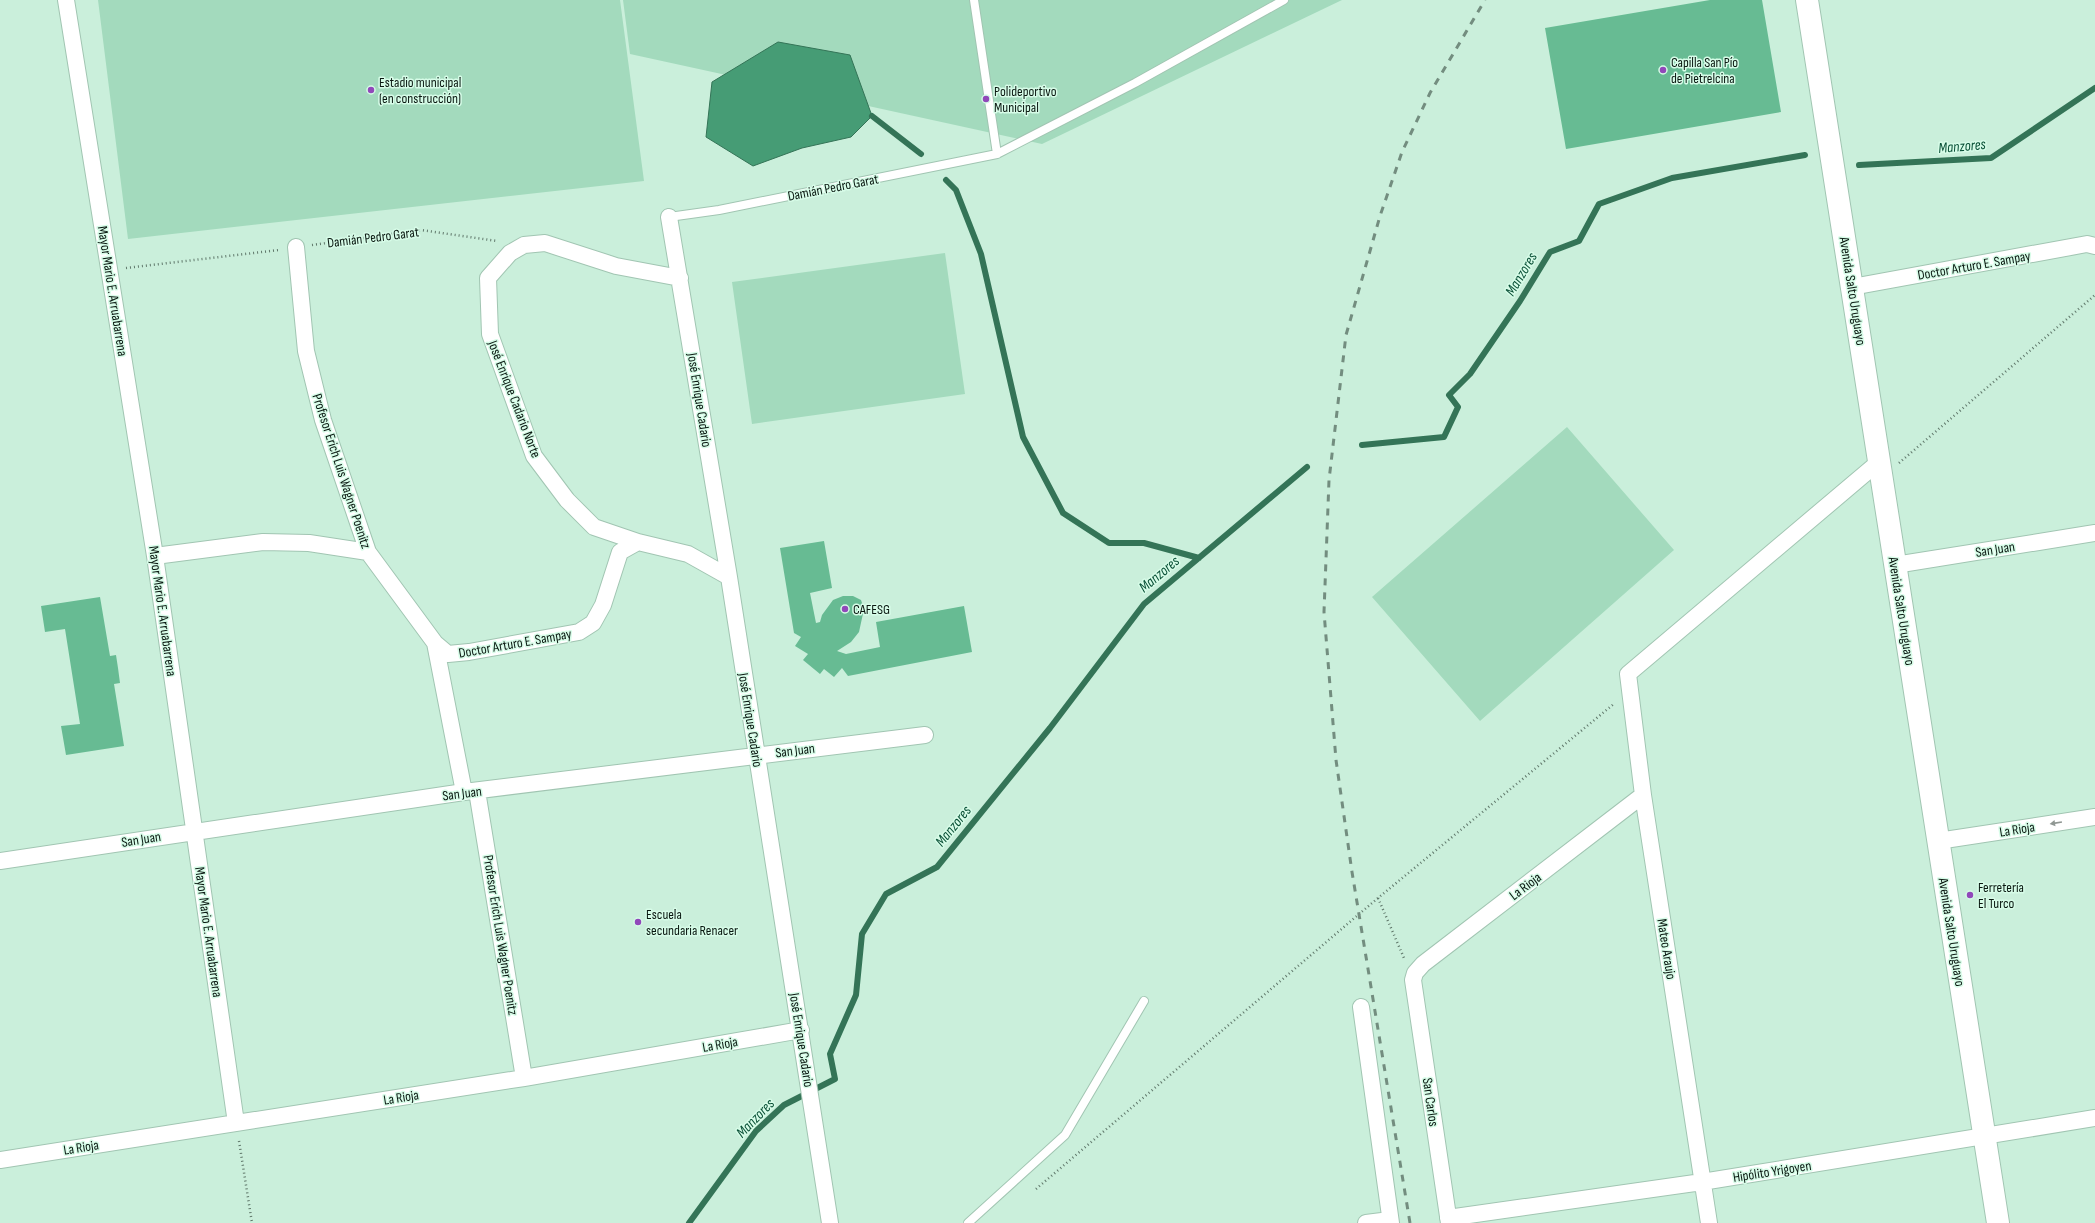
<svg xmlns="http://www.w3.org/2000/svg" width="2095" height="1223" font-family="'Sofia Sans Condensed',sans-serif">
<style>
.green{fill:#a3dabd}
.water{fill:#469c75;stroke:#347457}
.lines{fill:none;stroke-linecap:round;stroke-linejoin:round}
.stream{stroke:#347457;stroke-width:6}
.building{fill:#67bb93}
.service-casing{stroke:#a1c5b2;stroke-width:10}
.minor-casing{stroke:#a1c5b2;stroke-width:18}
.secondary-casing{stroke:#a1c5b2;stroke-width:24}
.path{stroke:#60786b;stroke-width:2.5;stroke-dasharray:1 3;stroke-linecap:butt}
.service{stroke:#fff;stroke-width:8}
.minor{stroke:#fff;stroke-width:16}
.secondary{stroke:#fff;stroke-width:22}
.rail{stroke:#738d7f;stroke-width:3;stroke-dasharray:7 7;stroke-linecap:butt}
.oneway{fill:#909793}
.poi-dot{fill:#9148ba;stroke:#d7fce8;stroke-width:1.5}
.labels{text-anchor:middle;stroke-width:3;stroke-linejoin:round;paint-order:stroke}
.poi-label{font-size:14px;fill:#091710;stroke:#d7fce8;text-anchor:start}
.street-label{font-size:14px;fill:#091710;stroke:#d7fce8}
.water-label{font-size:15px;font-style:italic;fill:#084f35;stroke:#d7fce8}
</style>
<rect width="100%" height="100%" fill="#caefdb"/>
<!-- green -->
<path class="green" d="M 98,0 L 620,0 L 644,181 L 128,239 Z
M 623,0 L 1342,0 L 1042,144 L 630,54 Z
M 945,253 L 965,394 L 752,424 L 732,282 Z
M 1567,427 L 1674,550 L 1480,721 L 1372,597 Z"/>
<!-- water -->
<path class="water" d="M 778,42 L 850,55 L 872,116 L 851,137 L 802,148 L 753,166 L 706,137 L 712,82 Z"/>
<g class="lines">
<!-- stream -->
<path class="stream" d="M 872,116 L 921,154
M 1859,165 L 1991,158 L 2095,88
M 946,180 L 956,190 L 981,254 L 1023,437 L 1063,513 L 1109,543 L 1144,543 L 1199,558
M 1362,445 L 1444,437 L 1458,407 L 1449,395 L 1470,374 L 1520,301 L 1550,252 L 1579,241 L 1599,204 L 1672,178 L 1805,155
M 689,1223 L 756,1131 L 784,1105 L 835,1079 L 830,1054 L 856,995 L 862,934 L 886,894 L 937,867 L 1050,728 L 1144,604 L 1307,467"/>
</g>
<!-- building -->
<path class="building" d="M 1710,0 L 1762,0 L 1781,112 L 1566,149 L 1545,28 Z
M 824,541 L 832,588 L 810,593 L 816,623 L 820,622 L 822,615 L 833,600 L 843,596 L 853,596 L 861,600 L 864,609 L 859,632 L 851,642 L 837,651 L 846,654 L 880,647 L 876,622 L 964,606 L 972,652 L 848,676 L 842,668 L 834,677 L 824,669 L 820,674 L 803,660 L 808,654 L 795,646 L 801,637 L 794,633 L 780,548 Z
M 100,597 L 110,656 L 116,655 L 118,668 L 120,683 L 114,684 L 124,746 L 66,755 L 61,726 L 80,724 L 65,629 L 45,632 L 41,606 Z"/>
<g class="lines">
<!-- service casing -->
<g class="service-casing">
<path id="service" d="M 974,0 L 997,154
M 669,217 L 719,210 L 997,154 L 1135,83 L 1284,0
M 968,1223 L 1065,1135 L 1144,1001"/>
</g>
<!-- minor casing -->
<g class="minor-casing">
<path id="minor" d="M 66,0 L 155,556 L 236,1123
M 669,217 L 729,577 L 830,1223
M 296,247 L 306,351 L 323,420 L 368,552 L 435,643 L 464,792
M 1852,287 L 2087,244 L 2095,246
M 638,542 L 594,527 L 567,500 L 534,456 L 490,334 L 488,278 L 510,253 L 524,245 L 545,243 L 616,266 L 680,278
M 155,556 L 263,542 L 309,543 L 368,552
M 1895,565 L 2095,533
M 435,643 L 448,654 L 469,652 L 579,632 L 593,623 L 603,605 L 620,552 L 638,542 L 688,554 L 729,577
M 477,791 L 524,1078
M 1938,841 L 2095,817
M 0,861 L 464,792 L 925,735
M 1361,1007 L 1391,1223
M 0,1160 L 524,1078 L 801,1030
M 1448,1218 L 1702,1182 L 2095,1118
M 1366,1223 L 1390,1220
M 1449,1223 L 1413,980 L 1415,973 L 1423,964 L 1643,795
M 1709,1223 L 1643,795 L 1628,674 L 1880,461"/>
</g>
<!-- secondary casing -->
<g class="secondary-casing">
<path id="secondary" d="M 1807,0 L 1998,1223"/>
</g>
<!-- path -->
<path class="path" d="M 312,245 L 421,230 L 497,241
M 126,268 L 279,250
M 1899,463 L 2095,295
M 1378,898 L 1404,958
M 239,1141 L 252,1223
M 1036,1189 L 1378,898 L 1615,703"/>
<!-- service -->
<use href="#service" class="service"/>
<!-- minor -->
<use href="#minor" class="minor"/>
<!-- secondary -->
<use href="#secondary" class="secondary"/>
<!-- rail -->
<path class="rail" d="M 1410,1223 L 1352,872 L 1336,760 L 1324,612 L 1329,480 L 1346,335 L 1380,216 L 1402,152 L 1430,93 L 1485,0"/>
</g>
<!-- one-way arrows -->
<defs><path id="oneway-solid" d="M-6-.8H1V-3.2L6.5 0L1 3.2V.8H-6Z"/></defs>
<use class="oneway" href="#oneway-solid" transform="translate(2056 823) rotate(171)"/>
<!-- markers -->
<g class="poi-dot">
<circle cx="1663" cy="70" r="4"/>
<circle cx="371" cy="90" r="4"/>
<circle cx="986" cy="99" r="4"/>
<circle cx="845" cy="609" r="4"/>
<circle cx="1970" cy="895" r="4"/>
<circle cx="638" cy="922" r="4"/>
</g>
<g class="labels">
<!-- poi labels -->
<g class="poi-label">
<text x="1671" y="67">Capilla San Pío<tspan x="1671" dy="16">de Pietrelcina</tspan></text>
<text x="379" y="87">Estadio municipal<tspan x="379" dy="16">(en construcción)</tspan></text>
<text x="994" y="96">Polideportivo<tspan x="994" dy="16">Municipal</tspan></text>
<text x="853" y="614">CAFESG</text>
<text x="1978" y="892">Ferretería<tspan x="1978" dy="16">El Turco</tspan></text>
<text x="646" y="919">Escuela<tspan x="646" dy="16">secundaria Renacer</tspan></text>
</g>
<!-- street labels -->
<g class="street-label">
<text transform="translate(833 187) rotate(-11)" y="5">Damián Pedro Garat</text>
<text transform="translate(373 237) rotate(-7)" y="5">Damián Pedro Garat</text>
<text transform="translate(1974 265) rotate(-10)" y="5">Doctor Arturo E. Sampay</text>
<text transform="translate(113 291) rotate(81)" y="5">Mayor Mario E. Arruabarrena</text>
<text transform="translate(1853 291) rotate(81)" y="5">Avenida Salto Uruguayo</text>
<text transform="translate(515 399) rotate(69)" y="5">José Enrique Cadario Norte</text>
<text transform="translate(700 400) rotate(81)" y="5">José Enrique Cadario</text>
<text transform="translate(342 471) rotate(72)" y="5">Profesor Erich Luis Wagner Poenitz</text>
<text transform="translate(1995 549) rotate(-9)" y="5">San Juan</text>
<text transform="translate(163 611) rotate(82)" y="5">Mayor Mario E. Arruabarrena</text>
<text transform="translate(1902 611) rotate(81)" y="5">Avenida Salto Uruguayo</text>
<text transform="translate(515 643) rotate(-10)" y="5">Doctor Arturo E. Sampay</text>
<text transform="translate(751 720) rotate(81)" y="5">José Enrique Cadario</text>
<text transform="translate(795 750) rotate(-7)" y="5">San Juan</text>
<text transform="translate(462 793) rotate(-7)" y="5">San Juan</text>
<text transform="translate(2017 829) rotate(-9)" y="5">La Rioja</text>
<text transform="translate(141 839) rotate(-9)" y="5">San Juan</text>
<text transform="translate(1525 886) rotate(-37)" y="5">La Rioja</text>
<text transform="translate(209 932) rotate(82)" y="5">Mayor Mario E. Arruabarrena</text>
<text transform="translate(1952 932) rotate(81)" y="5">Avenida Salto Uruguayo</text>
<text transform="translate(501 935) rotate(81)" y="5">Profesor Erich Luis Wagner Poenitz</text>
<text transform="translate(1667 949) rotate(81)" y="5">Mateo Araujo</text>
<text transform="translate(802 1040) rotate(81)" y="5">José Enrique Cadario</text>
<text transform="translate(720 1044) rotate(-10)" y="5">La Rioja</text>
<text transform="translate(401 1097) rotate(-9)" y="5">La Rioja</text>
<text transform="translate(1431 1102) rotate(82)" y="5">San Carlos</text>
<text transform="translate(81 1147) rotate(-9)" y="5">La Rioja</text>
<text transform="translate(1772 1171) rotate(-9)" y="5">Hipólito Yrigoyen</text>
</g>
<!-- water labels -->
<g class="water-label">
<text transform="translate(1962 146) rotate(-5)" y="5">Manzores</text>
<text transform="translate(1521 274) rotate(-59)" y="5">Manzores</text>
<text transform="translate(1159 574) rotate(-40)" y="5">Manzores</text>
<text transform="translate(953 826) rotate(-51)" y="5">Manzores</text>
<text transform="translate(755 1118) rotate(-46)" y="5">Manzores</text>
</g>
</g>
</svg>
